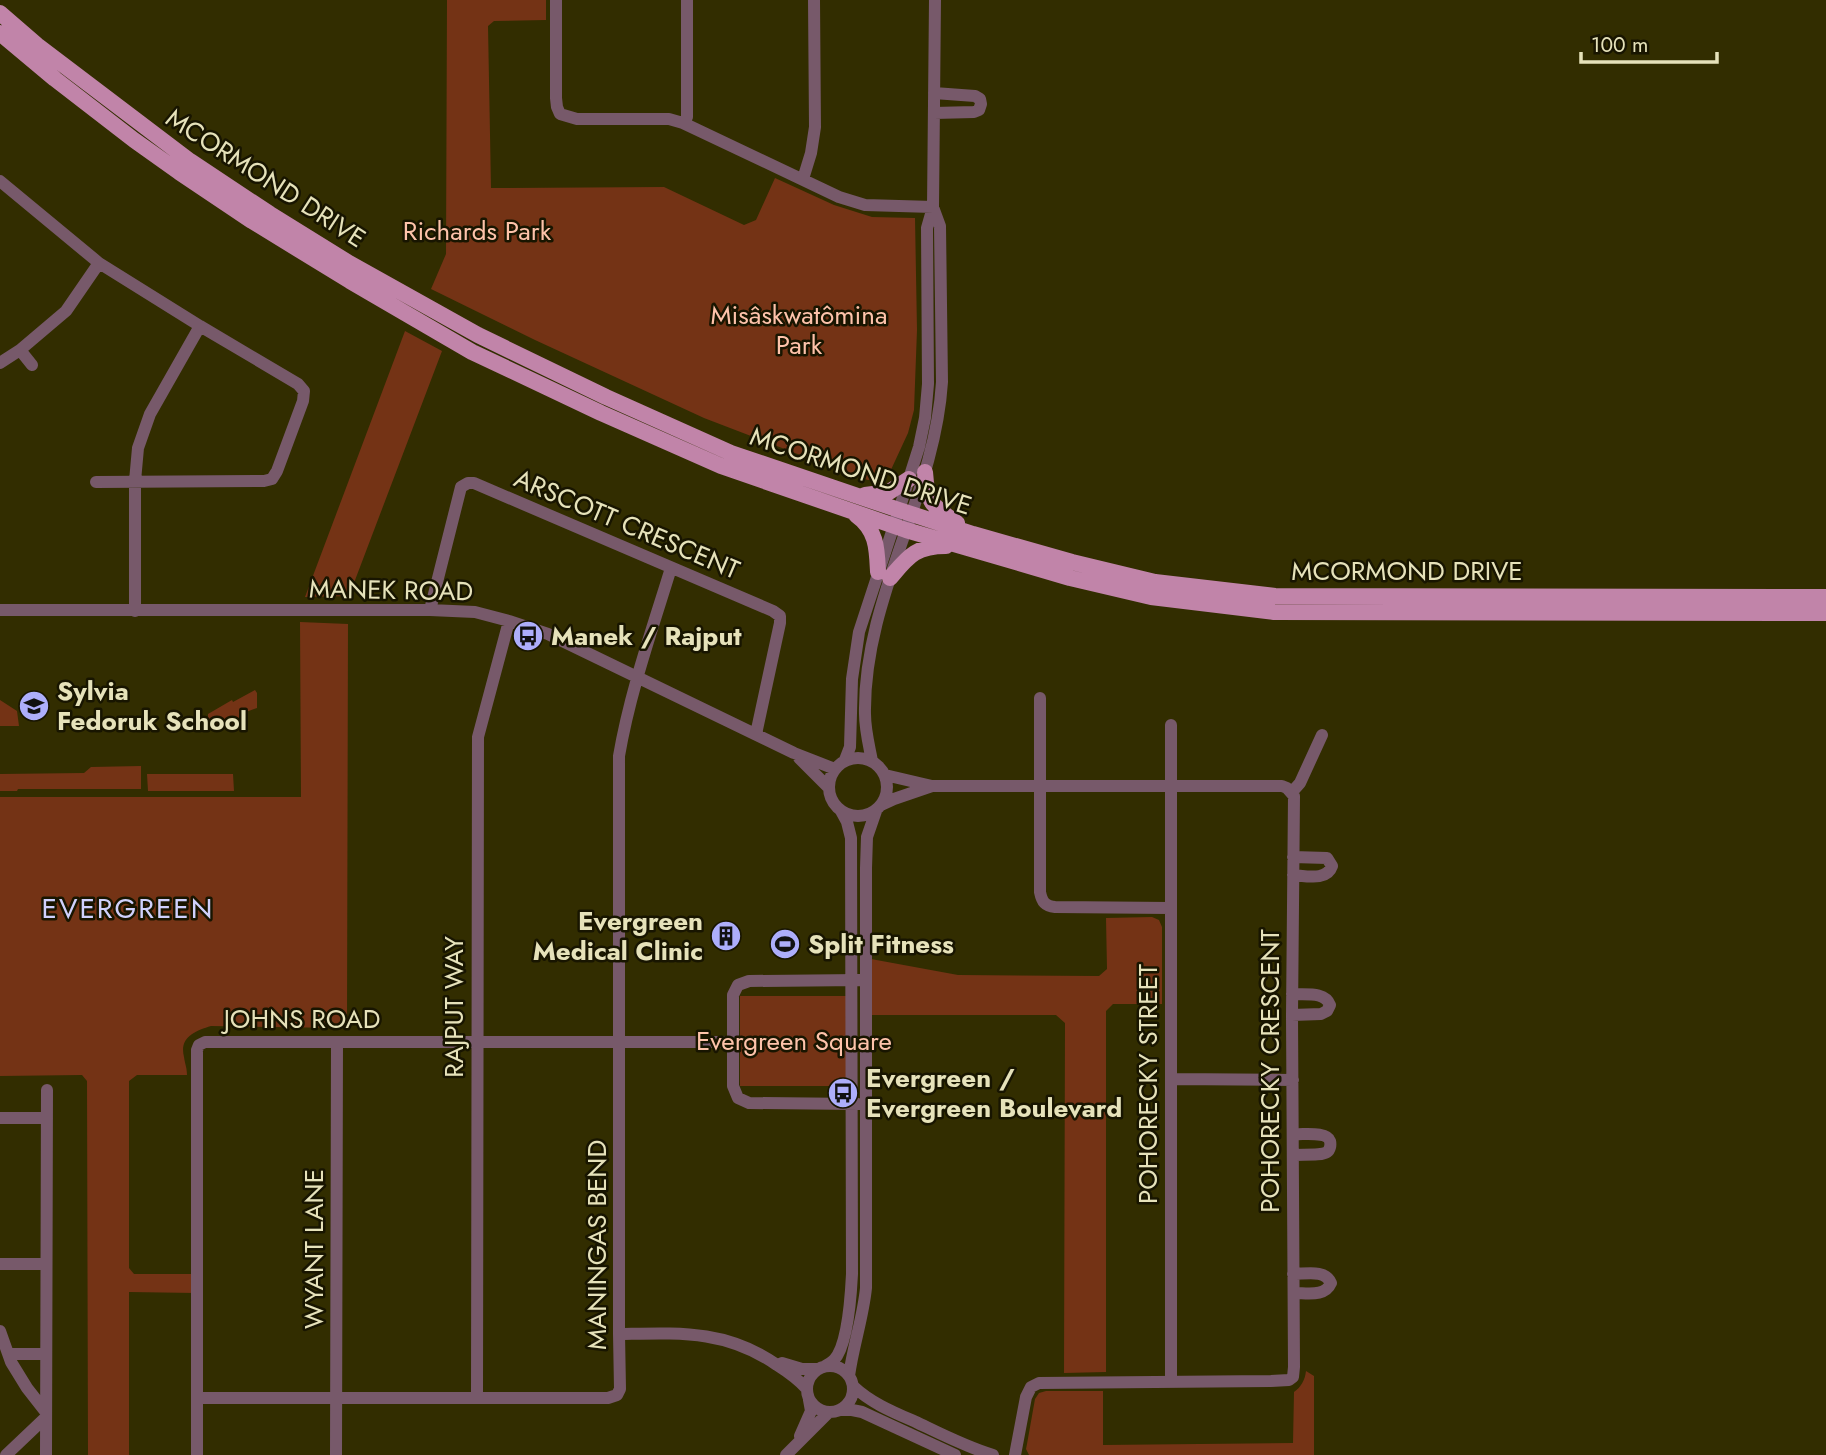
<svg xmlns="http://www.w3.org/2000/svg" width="1826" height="1455" font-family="Jost,sans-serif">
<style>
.green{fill:#743315}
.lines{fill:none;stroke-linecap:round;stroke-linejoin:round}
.minor{stroke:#77596a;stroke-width:12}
.major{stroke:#c184a9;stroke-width:16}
.labels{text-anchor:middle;stroke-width:5;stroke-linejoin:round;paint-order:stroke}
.street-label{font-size:26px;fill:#e6e2ba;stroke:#181500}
.park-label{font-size:26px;fill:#fec3aa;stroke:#181500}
.poi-label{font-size:26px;font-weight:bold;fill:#e6e2ba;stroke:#181500;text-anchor:start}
.neighbourhood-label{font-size:28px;letter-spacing:2px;fill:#d0d1fd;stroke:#181500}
</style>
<rect width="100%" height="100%" fill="#322d00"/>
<!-- green -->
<path class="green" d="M 447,0 L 546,0 L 546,20 L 494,21 L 488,26 L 491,188 L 664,187 L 744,225 L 756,220 L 775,178 L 834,205 L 872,217 L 915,218 L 917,330 L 914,410 L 908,433 L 889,474 L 886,477 L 868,480 L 852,475 L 704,418 L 535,340 L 431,289 L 446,254 Z
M 405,331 L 442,351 L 349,596 L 305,597 Z
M 300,622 L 348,624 L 347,1023 L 341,1028 L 211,1026 C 195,1031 179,1037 184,1057 C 185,1064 187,1068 187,1075 L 137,1075 L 129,1081 L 129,1268 L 134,1274 L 196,1274 L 196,1293 L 129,1292 L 129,1455 L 88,1455 L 87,1081 L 82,1075 L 0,1076 L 0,797 L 301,797 Z
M 255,690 L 257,693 L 257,708 L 246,712 L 235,727 L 208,726 L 208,714 L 232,700 L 233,702 Z
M 0,700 L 17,711 L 19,726 L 0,726 Z
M 141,766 L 141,789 L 18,789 L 17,791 L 0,791 L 0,774 L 84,773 L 91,767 Z
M 147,774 L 233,774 L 234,791 L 148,791 Z
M 1152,917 L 1159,920 L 1162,927 L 1162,1004 L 1113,1004 L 1106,1011 L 1106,1372 L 1064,1373 L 1065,1023 L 1056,1015 L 871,1015 L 871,959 L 958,975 L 1099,976 L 1107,969 L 1106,918 Z
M 740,996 L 848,996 L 847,1086 L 740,1086 Z
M 1306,1371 L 1314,1376 L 1314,1455 L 1029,1455 L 1026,1449 L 1027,1444 L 1035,1399 L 1039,1393 L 1046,1391 L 1103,1391 L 1103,1445 L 1293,1443 L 1294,1392 C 1301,1387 1305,1380 1306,1371 Z"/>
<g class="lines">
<!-- minor -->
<path class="minor" d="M 556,0 L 556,98 L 557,107 L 560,114 L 577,119 L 669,119 L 683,123 L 839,197 L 865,205 L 933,207
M 934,93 L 975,96 L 980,99 L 981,104 L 979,110 L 974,112 L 934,113
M 683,123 L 687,117 L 687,0
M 803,179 L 811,153 L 815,127 L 814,0
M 0,181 L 99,263 L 200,326 L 298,384 L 304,391 L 303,401 L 277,471 L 272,479 L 264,481 L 96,482
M 20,350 L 32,365
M 0,363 L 20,350 L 66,311 L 99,263
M 0,610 L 430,610 L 475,612 L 509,621 L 548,634 L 794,753 L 835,769
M 430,610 L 461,487 L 468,483 L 474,483 L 773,611 L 780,616 L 780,623 L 756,734
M 135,611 L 135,481 L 138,448 L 150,414 L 200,326
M 1040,698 L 1040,892 C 1042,902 1045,906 1055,907 L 1170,908
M829 787a29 29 0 1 1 58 0a29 29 0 1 1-58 0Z
M 799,758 L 828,787
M 845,760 L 850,747 L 852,679 L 859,632 L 899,510 L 919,447 L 925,418 L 928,384 L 927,228 L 933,207 L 935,0
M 872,761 C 869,745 865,730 865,714 C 863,598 935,496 942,382 L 940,226 L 933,207
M 885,775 L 932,786 L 1282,786 L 1287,788 L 1294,796 L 1292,1015 L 1294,1367 L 1293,1377 L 1289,1380 L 1271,1381 L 1039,1383 L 1031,1387 L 1026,1397 L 1015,1455
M 1292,792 L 1300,783 L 1322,735
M 881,805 L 894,799 L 932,786
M 1293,875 C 1307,876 1327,881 1332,866 L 1327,858 L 1293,857
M 1292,1015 L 1321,1014 L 1327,1011 L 1330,1005 C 1325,991 1305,995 1292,994
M 1172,1079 L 1293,1080
M 858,1104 L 749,1103 L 738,1098 L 733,1086 L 733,995 L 738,985 L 749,981 L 860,980
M 0,1118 L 47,1118
M 1294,1134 C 1302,1135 1327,1131 1330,1141 C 1331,1145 1330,1150 1327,1152 C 1322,1156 1300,1154 1294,1155
M 0,1264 L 46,1264
M 1293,1274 C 1306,1274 1325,1269 1331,1283 C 1325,1297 1308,1293 1294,1293
M 0,1331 L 11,1362 L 27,1388 L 45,1411
M 619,1334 C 677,1333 726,1329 777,1365 C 788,1372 798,1379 807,1389
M 8,1354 L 46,1354
M 782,1363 L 802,1369 L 818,1369
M 825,1366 C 827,1365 832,1362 834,1360 C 848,1345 851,1294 852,1274 L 851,838 L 847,822 L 841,811
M807 1389a23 23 0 1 1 46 0a23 23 0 1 1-46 0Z
M 849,1376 C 853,1346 863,1318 866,1288 L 866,868 L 867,837 L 876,811
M 1171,1381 L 1171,725
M 853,1386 C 871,1403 893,1412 916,1422 C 941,1434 966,1447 993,1455
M 477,1397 L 478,737 L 509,621
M 197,1398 L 608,1398 L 617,1395 L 620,1389 L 619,1334 L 619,756 C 630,692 652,630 671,568
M 839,1410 L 852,1410 L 862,1412 L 955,1455
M 800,1436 L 811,1411 L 809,1400
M 6,1455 L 45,1418
M 46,1455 L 47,1090
M 197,1455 L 197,1050 L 199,1045 L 205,1042 L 733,1042
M 336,1455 L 337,1043
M 786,1455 L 829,1412"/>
<!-- major -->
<path class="major" d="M 0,13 L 37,45 L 190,161 L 270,214 L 349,263 L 478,335 L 606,397 L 731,453 L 899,510 L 973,534 L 1072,562 L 1155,582 L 1275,596 L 1826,597
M 0,33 L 55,79 L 134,140 L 179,172 L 252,221 L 350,281 L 472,352 L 601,413 L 721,466 L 906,530 L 1070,578 L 1151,597 L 1274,612 L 1826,613
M 925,472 C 927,503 932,506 957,523
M 865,495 L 889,492 L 909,479
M 856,515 C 877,530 877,549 878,572
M 890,578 C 908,557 915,546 946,546"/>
</g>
<!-- icons -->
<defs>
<g id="bus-disc" transform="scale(1.575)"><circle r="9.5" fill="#adaefb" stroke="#181500"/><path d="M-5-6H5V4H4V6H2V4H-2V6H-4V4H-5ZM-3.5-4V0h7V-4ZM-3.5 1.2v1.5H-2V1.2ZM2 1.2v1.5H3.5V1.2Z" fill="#111"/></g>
<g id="school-disc" transform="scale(1.575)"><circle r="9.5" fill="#adaefb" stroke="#181500"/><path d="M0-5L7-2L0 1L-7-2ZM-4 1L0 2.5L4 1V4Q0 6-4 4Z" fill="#111"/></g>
<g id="building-disc" transform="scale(1.575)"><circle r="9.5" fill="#adaefb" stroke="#181500"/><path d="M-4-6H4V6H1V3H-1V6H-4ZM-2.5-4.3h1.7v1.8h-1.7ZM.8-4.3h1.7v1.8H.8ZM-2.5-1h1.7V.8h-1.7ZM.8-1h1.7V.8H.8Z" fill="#111"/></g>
<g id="stadium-disc" transform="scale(1.575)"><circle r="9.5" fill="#adaefb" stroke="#181500"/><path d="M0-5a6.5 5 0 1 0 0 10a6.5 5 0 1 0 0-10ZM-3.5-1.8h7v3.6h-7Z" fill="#111"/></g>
</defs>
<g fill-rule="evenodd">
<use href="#bus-disc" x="528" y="636"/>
<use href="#school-disc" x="34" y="706"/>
<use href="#building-disc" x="726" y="936"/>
<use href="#stadium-disc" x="785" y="944"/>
<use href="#bus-disc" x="843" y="1093"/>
</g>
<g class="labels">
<!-- street labels -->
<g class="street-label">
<text transform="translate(266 178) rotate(33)" y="9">MCORMOND DRIVE</text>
<text transform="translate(861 471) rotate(18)" y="9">MCORMOND DRIVE</text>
<text transform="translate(627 524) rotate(23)" y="9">ARSCOTT CRESCENT</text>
<text x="1407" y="580">MCORMOND DRIVE</text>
<text transform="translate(391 590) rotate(1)" y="9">MANEK ROAD</text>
<text transform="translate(454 1007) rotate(-90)" y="9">RAJPUT WAY</text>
<text x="302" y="1028">JOHNS ROAD</text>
<text transform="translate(1270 1071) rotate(-90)" y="9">POHORECKY CRESCENT</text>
<text transform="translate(1148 1084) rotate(-90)" y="9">POHORECKY STREET</text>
<text transform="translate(597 1245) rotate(-90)" y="9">MANINGAS BEND</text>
<text transform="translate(314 1249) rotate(-90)" y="9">WYANT LANE</text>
</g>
<!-- park labels -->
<g class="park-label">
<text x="477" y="240">Richards Park</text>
<text x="799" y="324">Misâskwatômina<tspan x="799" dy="30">Park</tspan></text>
<text x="794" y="1050">Evergreen Square</text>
</g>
<!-- poi labels -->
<g class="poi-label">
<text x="551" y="645">Manek / Rajput</text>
<text x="57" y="700">Sylvia<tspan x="57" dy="30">Fedoruk School</tspan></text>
<text x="703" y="930" text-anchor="end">Evergreen<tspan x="703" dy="30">Medical Clinic</tspan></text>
<text x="808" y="953">Split Fitness</text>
<text x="866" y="1087">Evergreen /<tspan x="866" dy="30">Evergreen Boulevard</tspan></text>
</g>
<!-- neighbourhood labels -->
<g class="neighbourhood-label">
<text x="128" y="918">EVERGREEN</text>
</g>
</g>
<!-- scale -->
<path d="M1581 52v10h136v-10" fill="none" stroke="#e6e2ba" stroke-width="3.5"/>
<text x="1591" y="52" font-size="21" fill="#e6e2ba" stroke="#181500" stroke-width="5" paint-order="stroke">100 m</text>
</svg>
